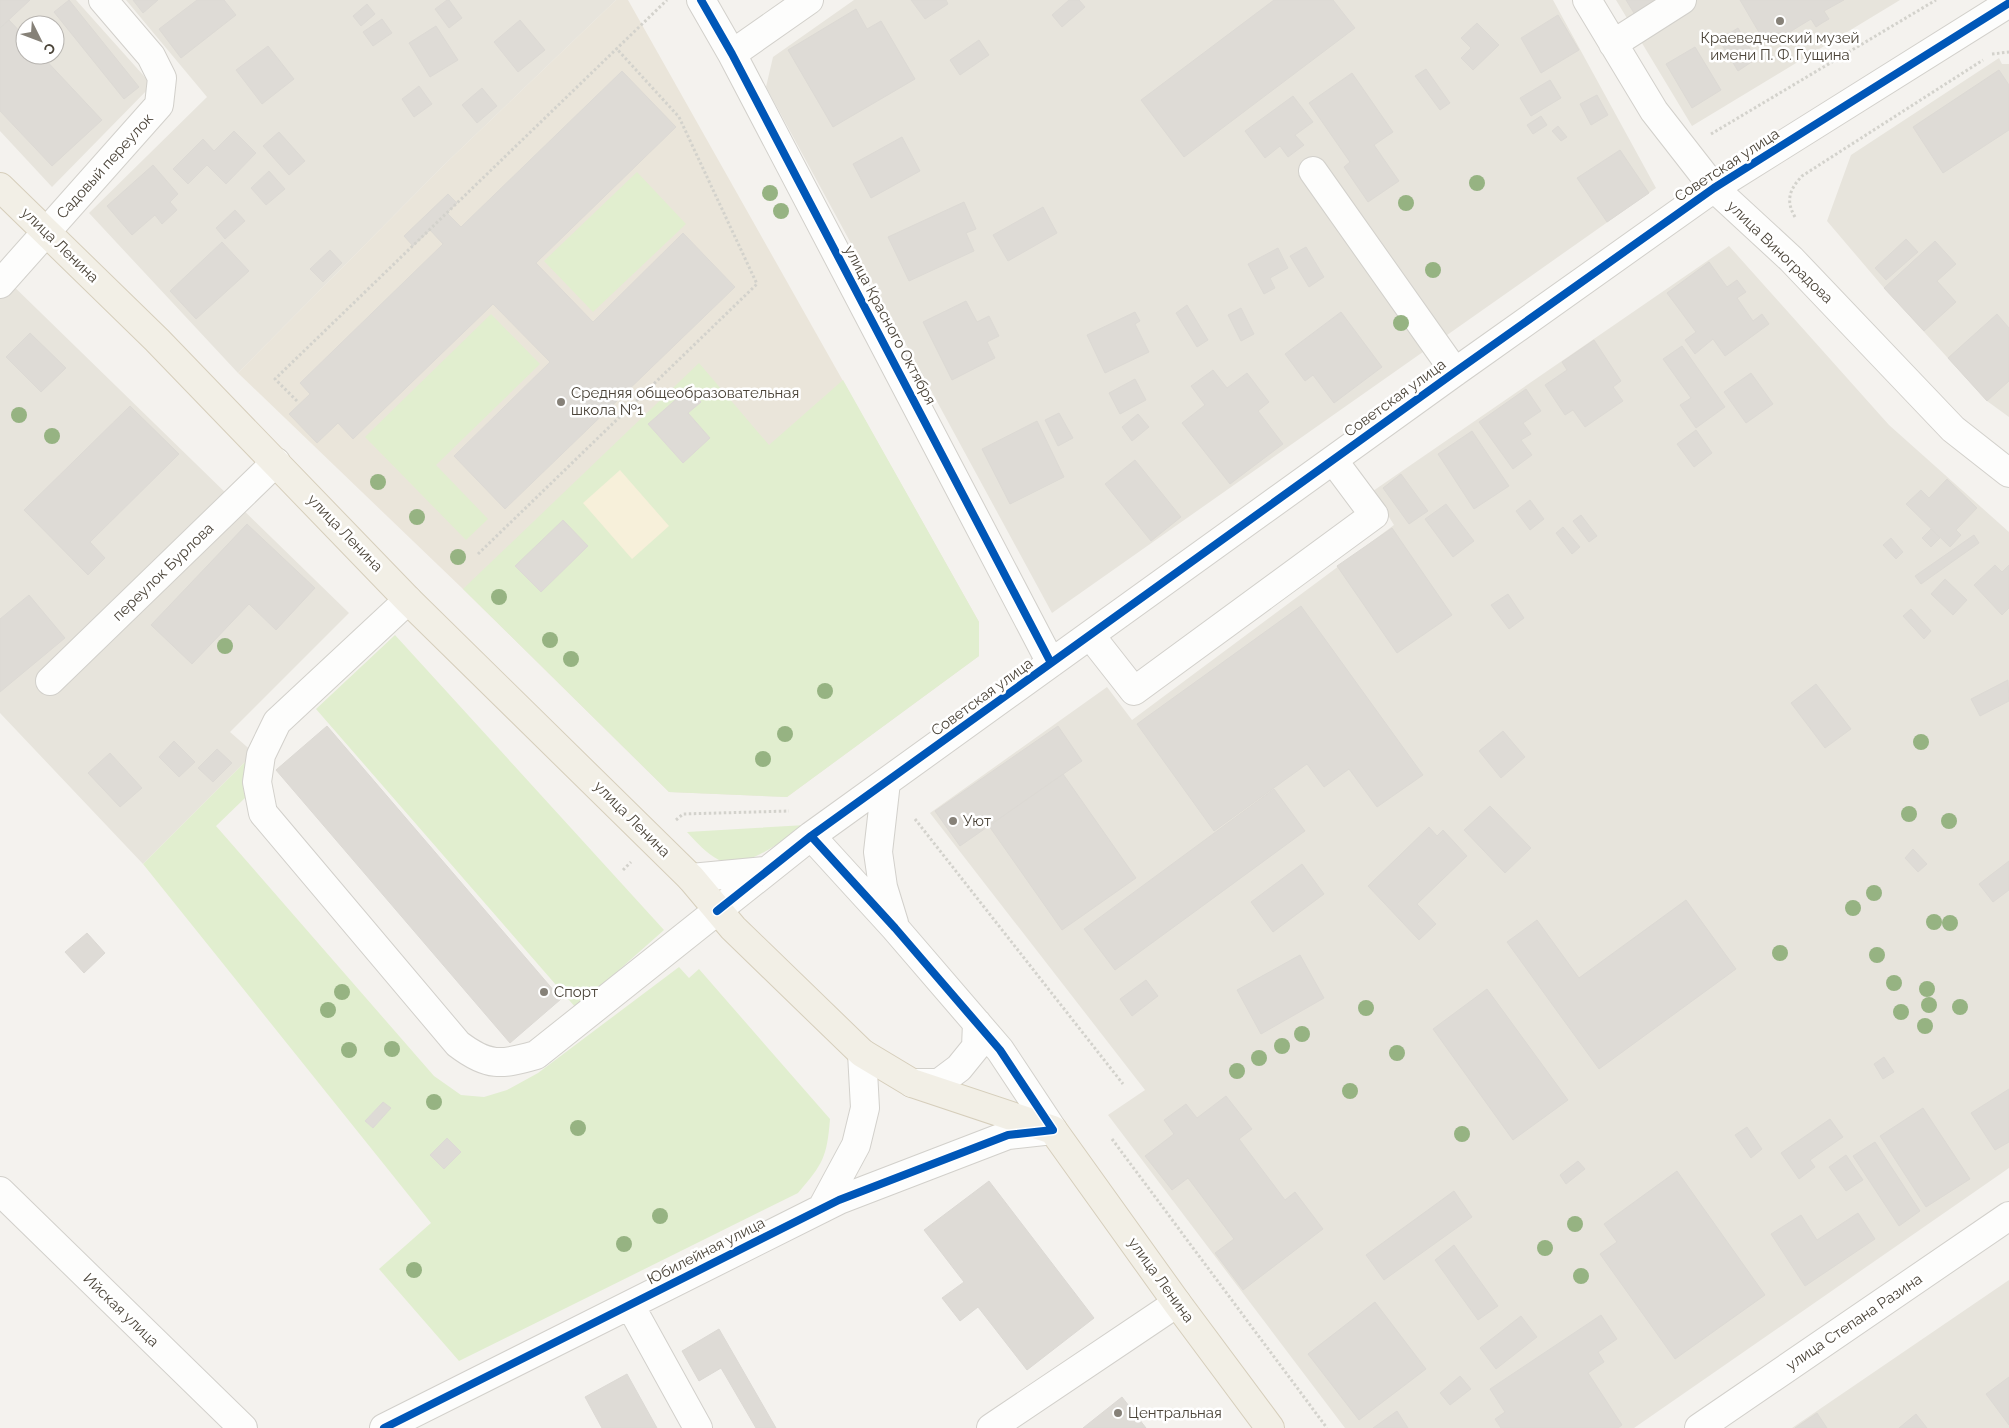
<svg xmlns="http://www.w3.org/2000/svg" width="2009" height="1428" font-family="Raleway,sans-serif">
<style>
.residential{fill:#e7e4dc;fill-rule:evenodd}
.education{fill:#eae5da}
.green{fill:#e1eecf;fill-rule:evenodd}
.sand{fill:#f7f0da}
.building{fill:#dedbd6;stroke:#dcd9d4}
.lines{fill:none;stroke-linecap:round;stroke-linejoin:round}
.minor-casing{stroke:#d2d0cb;stroke-width:30}
.major-casing{stroke:#d6cebb;stroke-width:30}
.path{stroke:#d3d2cc;stroke-width:3;stroke-dasharray:2.5 2.5;stroke-linecap:butt}
.minor{stroke:#fdfdfc;stroke-width:28}
.major{stroke:#f2efe6;stroke-width:28}
.cycleway-casing{stroke:#fff;stroke-width:11}
.cycleway{stroke:#0057b8;stroke-width:8}
.tree{fill:#96b382}
.poi-dot{fill:#868178;stroke:#fff;stroke-width:2}
.labels{text-anchor:middle;stroke-width:5;stroke-linejoin:round;paint-order:stroke}
.poi-label{font-size:15px;fill:#4b4439;stroke:#fff;text-anchor:start}
.street-label{font-size:15px;fill:#4b4439;stroke:#fff}
</style>
<rect width="100%" height="100%" fill="#f4f2ee"/>
<!-- residential -->
<path class="residential" d="M 0,0 L 76,0 L 152,85 L 52,187 L 0,131 ZM 25,25 L 55,25 L 55,55 L 25,55 Z
M 126,0 L 616,0 L 444,165 L 238,373 L 89,213 L 207,97 Z
M 854,0 L 1553,0 L 1656,188 L 1052,613 L 766,87 L 773,57 Z
M 1616,0 L 1900,0 L 1692,126 Z
M 1999,58 L 2002,64 L 2009,64 L 2009,417 L 1987,401 L 1884,288 L 1827,221 L 1851,155 Z
M 1729,246 L 1889,425 L 2009,532 L 2009,1168 L 1634,1428 L 1345,1428 L 1108,1115 L 1145,1090 L 930,813 L 1107,687 L 1132,720 L 1394,525 L 1373,491 Z
M 0,273 L 349,613 L 230,732 L 254,753 L 143,864 L 0,713 Z
M 2009,1280 L 2009,1428 L 1792,1428 Z"/>
<!-- education -->
<path class="education" d="M 616,0 L 628,0 L 979,622 L 979,656 L 787,797 L 669,792 L 463,589 L 238,373 L 444,165 Z"/>
<!-- green -->
<path class="green" d="M 637,172 L 686,224 L 593,312 L 544,261 Z
M 491,314 L 540,364 L 436,465 L 488,519 L 466,540 L 365,437 Z
M 699,363 L 769,445 L 843,380 L 979,622 L 979,656 L 787,797 L 669,792 L 463,589 ZM 689,388 L 701,402 L 688,413 L 710,438 L 683,463 L 648,424 ZM 563,520 L 588,546 L 541,592 L 516,566 Z
M 395,635 L 664,930 L 576,1008 L 316,709 Z
M 254,753 L 245,798 L 216,826 L 434,1076 L 461,1095 L 484,1097 L 507,1090 L 538,1073 L 679,967 L 689,978 L 699,969 L 830,1119 C 827,1157 823,1164 798,1193 L 459,1361 L 379,1269 L 431,1223 L 143,864 ZM 383,1102 L 390,1108 L 373,1128 L 365,1121 ZM 447,1138 L 461,1152 L 444,1169 L 430,1155 Z
M 806,825 C 785,838 745,872 719,860 C 706,853 697,843 687,832 Z"/>
<!-- sand -->
<path class="sand" d="M 620,470 L 669,526 L 632,559 L 583,503 Z"/>
<!-- building -->
<path class="building" d="M 0,0 L 30,0 L 0,28 Z
M 69,0 L 139,87 L 124,99 L 54,12 Z
M 133,0 L 158,0 L 143,13 Z
M 197,0 L 224,0 L 236,15 L 181,58 L 159,29 Z
M 447,0 L 449,0 L 462,18 L 449,28 L 435,9 Z
M 911,0 L 946,0 L 948,4 L 925,19 Z
M 1069,0 L 1079,0 L 1085,7 L 1062,27 L 1052,15 Z
M 1274,0 L 1333,0 L 1355,28 L 1184,157 L 1141,100 Z
M 1626,0 L 1695,0 L 1645,31 Z
M 1740,0 L 1844,0 L 1824,11 L 1829,19 L 1822,23 L 1816,27 L 1811,19 L 1767,46 Z
M 367,4 L 375,14 L 361,26 L 353,16 Z
M 856,9 L 867,29 L 881,21 L 915,79 L 833,127 L 788,50 Z
M 1558,15 L 1579,50 L 1541,73 L 1521,38 Z
M 382,19 L 392,33 L 373,46 L 363,32 Z
M 9,20 L 25,37 L 25,55 L 41,55 L 102,120 L 52,166 L 0,111 L 0,28 Z
M 520,20 L 545,50 L 518,72 L 494,42 Z
M 1477,23 L 1499,45 L 1473,70 L 1461,58 L 1471,48 L 1461,38 Z
M 436,26 L 458,60 L 430,77 L 409,43 Z
M 1738,28 L 1756,59 L 1738,71 L 1719,40 Z
M 979,40 L 989,55 L 960,75 L 950,60 Z
M 268,46 L 294,79 L 262,104 L 236,70 Z
M 1695,47 L 1721,90 L 1692,108 L 1666,64 Z
M 1426,69 L 1450,103 L 1440,110 L 1415,76 Z
M 1999,70 L 2009,85 L 2009,130 L 1943,173 L 1913,127 Z
M 622,71 L 676,127 L 536,263 L 593,322 L 683,233 L 735,287 L 505,509 L 454,456 L 550,362 L 493,304 L 353,439 L 338,423 L 317,443 L 289,414 L 310,394 L 300,383 L 443,244 L 430,230 L 413,246 L 404,236 L 448,194 L 457,203 L 447,213 L 461,227 Z
M 1352,73 L 1393,132 L 1374,145 L 1399,181 L 1368,202 L 1344,167 L 1350,162 L 1309,103 Z
M 1550,80 L 1561,98 L 1531,116 L 1520,98 Z
M 419,86 L 432,104 L 414,117 L 402,99 Z
M 482,88 L 497,106 L 477,123 L 462,105 Z
M 1597,95 L 1608,115 L 1591,125 L 1580,104 Z
M 1293,96 L 1313,122 L 1295,135 L 1304,145 L 1288,157 L 1280,146 L 1265,158 L 1245,131 Z
M 1541,116 L 1547,125 L 1533,134 L 1527,125 Z
M 1558,126 L 1567,137 L 1561,141 L 1552,131 Z
M 234,131 L 256,153 L 226,184 L 207,165 L 188,184 L 173,169 L 203,139 L 214,151 Z
M 279,132 L 305,161 L 289,175 L 263,146 Z
M 902,137 L 920,171 L 871,198 L 853,164 Z
M 1620,150 L 1649,193 L 1607,222 L 1577,178 Z
M 153,165 L 178,194 L 170,202 L 177,210 L 162,224 L 155,215 L 132,235 L 107,206 Z
M 269,171 L 285,189 L 266,205 L 251,188 Z
M 964,202 L 976,229 L 966,233 L 974,251 L 909,281 L 888,237 Z
M 1043,207 L 1057,233 L 1008,261 L 993,235 Z
M 235,210 L 245,221 L 225,239 L 216,228 Z
M 1906,239 L 1918,252 L 1886,280 L 1875,268 Z
M 1935,241 L 1956,264 L 1937,281 L 1956,302 L 1924,331 L 1884,288 Z
M 222,242 L 249,271 L 196,319 L 170,291 Z
M 1306,247 L 1324,277 L 1309,287 L 1290,256 Z
M 1278,248 L 1288,268 L 1270,278 L 1275,288 L 1264,294 L 1248,264 Z
M 330,250 L 342,263 L 323,282 L 310,269 Z
M 1709,262 L 1727,287 L 1737,280 L 1746,292 L 1737,298 L 1753,321 L 1762,314 L 1769,324 L 1725,356 L 1713,339 L 1695,354 L 1685,340 L 1696,332 L 1667,293 Z
M 966,301 L 977,322 L 989,316 L 999,336 L 987,342 L 995,358 L 952,380 L 923,322 Z
M 1187,305 L 1208,340 L 1197,347 L 1176,313 Z
M 1241,308 L 1254,334 L 1241,341 L 1228,315 Z
M 1135,312 L 1140,321 L 1135,324 L 1149,352 L 1105,373 L 1087,335 Z
M 1341,312 L 1382,367 L 1334,403 L 1313,375 L 1305,381 L 1285,354 Z
M 1997,314 L 2009,328 L 2009,381 L 1987,401 L 1948,358 Z
M 30,333 L 66,368 L 41,392 L 6,357 Z
M 1594,340 L 1621,381 L 1613,387 L 1623,401 L 1585,427 L 1573,410 L 1565,415 L 1545,385 L 1567,370 L 1562,362 Z
M 1682,346 L 1725,407 L 1696,428 L 1680,405 L 1691,398 L 1663,359 Z
M 1213,370 L 1227,388 L 1247,373 L 1269,402 L 1258,411 L 1283,444 L 1230,484 L 1182,423 L 1205,405 L 1191,386 Z
M 1751,373 L 1773,404 L 1746,423 L 1724,392 Z
M 1135,379 L 1146,400 L 1120,414 L 1109,393 Z
M 689,388 L 701,402 L 688,413 L 710,438 L 683,463 L 648,424 Z
M 1526,389 L 1541,411 L 1523,423 L 1531,434 L 1521,440 L 1532,455 L 1513,469 L 1479,422 Z
M 130,406 L 179,454 L 90,542 L 105,558 L 88,575 L 24,510 Z
M 1059,413 L 1073,438 L 1058,446 L 1045,420 Z
M 1138,414 L 1149,427 L 1132,441 L 1122,427 Z
M 1037,421 L 1064,477 L 1010,504 L 982,449 Z
M 1696,430 L 1712,453 L 1694,467 L 1677,444 Z
M 1472,431 L 1509,486 L 1474,509 L 1438,454 Z
M 1135,460 L 1181,517 L 1151,541 L 1105,484 Z
M 1401,474 L 1428,511 L 1409,524 L 1383,488 Z
M 1947,479 L 1977,508 L 1956,530 L 1961,535 L 1950,547 L 1906,504 L 1921,490 L 1929,498 Z
M 1530,500 L 1544,519 L 1530,530 L 1516,511 Z
M 1446,504 L 1474,541 L 1453,557 L 1425,519 Z
M 1581,515 L 1597,536 L 1589,542 L 1573,521 Z
M 563,520 L 588,546 L 541,592 L 515,566 Z
M 247,524 L 315,588 L 276,630 L 249,604 L 192,664 L 151,625 Z
M 1563,527 L 1580,547 L 1572,554 L 1556,533 Z
M 1392,528 L 1452,615 L 1397,653 L 1337,566 Z
M 1931,529 L 1940,538 L 1931,547 L 1922,538 Z
M 1974,535 L 1979,543 L 1921,584 L 1915,576 Z
M 1891,538 L 1903,552 L 1896,559 L 1883,545 Z
M 1995,565 L 2002,572 L 2009,565 L 2009,608 L 2002,615 L 1974,585 Z
M 1945,579 L 1967,600 L 1953,615 L 1931,594 Z
M 1508,594 L 1524,618 L 1509,629 L 1491,605 Z
M 29,595 L 65,638 L 0,692 L 0,619 Z
M 1301,606 L 1423,775 L 1377,807 L 1349,769 L 1324,787 L 1307,764 L 1214,831 L 1137,724 Z
M 1911,609 L 1931,631 L 1924,639 L 1903,616 Z
M 2008,680 L 2009,701 L 1980,716 L 1971,699 Z
M 1816,684 L 1851,729 L 1825,748 L 1791,703 Z
M 327,726 L 561,999 L 510,1043 L 276,770 Z
M 1058,726 L 1082,761 L 960,846 L 935,811 Z
M 1503,731 L 1525,757 L 1501,778 L 1479,751 Z
M 174,741 L 195,762 L 179,777 L 159,757 Z
M 217,749 L 232,763 L 213,782 L 198,768 Z
M 110,753 L 142,788 L 120,807 L 88,773 Z
M 1063,774 L 1136,878 L 1062,930 L 989,826 Z
M 1274,789 L 1305,831 L 1115,970 L 1084,929 Z
M 1490,806 L 1531,848 L 1505,873 L 1464,830 Z
M 1429,827 L 1437,836 L 1443,830 L 1467,856 L 1417,904 L 1436,924 L 1419,940 L 1368,886 Z
M 1913,849 L 1927,864 L 1918,872 L 1905,858 Z
M 2009,861 L 2009,890 L 1993,902 L 1979,884 Z
M 1302,864 L 1324,894 L 1273,932 L 1251,902 Z
M 1686,900 L 1736,969 L 1599,1069 L 1507,942 L 1537,920 L 1579,978 Z
M 87,933 L 105,953 L 84,973 L 65,952 Z
M 1300,955 L 1324,998 L 1261,1034 L 1237,990 Z
M 1146,980 L 1158,996 L 1132,1016 L 1120,999 Z
M 1487,989 L 1568,1100 L 1513,1140 L 1433,1029 Z
M 1884,1057 L 1894,1072 L 1883,1079 L 1874,1064 Z
M 2009,1089 L 2009,1142 L 1995,1150 L 1971,1113 Z
M 1226,1096 L 1252,1129 L 1239,1139 L 1285,1200 L 1295,1192 L 1323,1229 L 1243,1290 L 1215,1253 L 1234,1239 L 1188,1178 L 1172,1190 L 1145,1156 L 1174,1134 L 1164,1120 L 1186,1104 L 1197,1118 Z
M 383,1102 L 391,1108 L 373,1128 L 365,1121 Z
M 1923,1108 L 1970,1179 L 1926,1207 L 1880,1136 Z
M 1830,1119 L 1843,1137 L 1810,1160 L 1815,1167 L 1799,1179 L 1781,1153 Z
M 1747,1127 L 1762,1149 L 1751,1158 L 1735,1135 Z
M 447,1138 L 461,1152 L 444,1169 L 430,1155 Z
M 1875,1142 L 1920,1211 L 1899,1226 L 1853,1156 Z
M 1846,1155 L 1863,1180 L 1846,1191 L 1829,1167 Z
M 1578,1161 L 1585,1169 L 1566,1184 L 1560,1175 Z
M 1677,1171 L 1765,1295 L 1675,1359 L 1600,1254 L 1617,1242 L 1604,1224 Z
M 989,1181 L 1094,1318 L 1027,1370 L 978,1307 L 960,1321 L 942,1298 L 964,1282 L 924,1230 Z
M 1454,1191 L 1472,1217 L 1384,1280 L 1366,1255 Z
M 1858,1213 L 1875,1239 L 1805,1286 L 1771,1234 L 1801,1215 L 1817,1240 Z
M 1454,1245 L 1498,1306 L 1478,1320 L 1435,1260 Z
M 1375,1302 L 1426,1369 L 1359,1420 L 1308,1354 Z
M 1601,1315 L 1617,1339 L 1598,1352 L 1604,1362 L 1588,1373 L 1622,1425 L 1618,1428 L 1501,1428 L 1495,1419 L 1505,1412 L 1490,1389 Z
M 1521,1316 L 1537,1337 L 1496,1369 L 1480,1348 Z
M 719,1329 L 776,1428 L 756,1428 L 721,1368 L 699,1381 L 682,1351 Z
M 627,1374 L 657,1428 L 602,1428 L 585,1397 Z
M 1460,1376 L 1471,1389 L 1450,1405 L 1440,1393 Z
M 2009,1377 L 2009,1425 L 1986,1394 Z
M 1122,1397 L 1146,1428 L 1083,1428 Z
M 1397,1411 L 1408,1428 L 1373,1428 Z
M 1817,1413 L 1827,1428 L 1795,1428 Z
M 1916,1414 L 1927,1428 L 1899,1428 Z"/>
<g class="lines">
<!-- minor casing -->
<g class="minor-casing">
<path id="minor" d="M 701,0 L 732,54 L 1051,663
M 1587,0 L 1654,111 L 1714,188 L 1791,259 L 1953,429 L 2009,473
M 1613,44 L 1682,0
M 732,54 L 809,0
M 1313,171 L 1455,372
M 0,284 L 159,105 L 162,78 L 151,56 L 103,0
M 408,600 L 277,722 L 261,755 L 257,782 L 263,813 L 458,1044 C 488,1067 501,1065 536,1055 L 811,836 L 1455,372 L 1714,188 L 2009,3
M 1090,635 L 1134,691 L 1374,515 L 1333,460
M 50,681 L 276,462
M 886,782 L 878,852 L 883,887 L 894,923
M 691,878 L 765,871
M 912,1083 L 939,1083 L 959,1068 L 976,1047 L 977,1023
M 0,1191 L 243,1428
M 822,1208 L 856,1145 L 865,1108 L 862,1053
M 630,1305 L 698,1428
M 384,1428 L 839,1200 L 1008,1135 L 1053,1130 L 1000,1050 L 895,928 L 811,836
M 991,1428 L 1177,1303
M 1699,1428 L 2009,1216"/>
</g>
<!-- major casing -->
<g class="major-casing">
<path id="major" d="M 0,187 L 157,340 L 408,600 L 691,878 L 733,928 L 862,1053 L 912,1083 L 1053,1130 L 1177,1303 L 1270,1428"/>
</g>
<!-- path -->
<path class="path" d="M 1992,54 L 2009,52
M 1711,134 L 1936,0
M 1795,217 C 1785,200 1790,189 1802,176 L 1983,60
M 297,401 L 275,379 L 667,0
M 478,554 L 757,284 L 679,117 L 616,48
M 915,819 L 1123,1084
M 676,820 L 683,814 L 789,811
M 623,870 L 631,862
M 1112,1139 L 1327,1428"/>
<!-- minor -->
<use href="#minor" class="minor"/>
<!-- major -->
<use href="#major" class="major"/>
<!-- cycleway casing -->
<g class="cycleway-casing">
<path id="cycleway" d="M 701,0 L 732,54 L 1051,663
M 717,911 L 811,836 L 1455,372 L 1714,188 L 2009,3
M 384,1428 L 839,1200 L 1008,1135 L 1053,1130 L 1000,1050 L 895,928 L 811,836"/>
</g>
<!-- cycleway -->
<use href="#cycleway" class="cycleway"/>
</g>
<!-- trees -->
<g class="tree">
<circle cx="1477" cy="183" r="8"/>
<circle cx="770" cy="193" r="8"/>
<circle cx="1406" cy="203" r="8"/>
<circle cx="781" cy="211" r="8"/>
<circle cx="1433" cy="270" r="8"/>
<circle cx="1401" cy="323" r="8"/>
<circle cx="19" cy="415" r="8"/>
<circle cx="52" cy="436" r="8"/>
<circle cx="378" cy="482" r="8"/>
<circle cx="417" cy="517" r="8"/>
<circle cx="458" cy="557" r="8"/>
<circle cx="499" cy="597" r="8"/>
<circle cx="550" cy="640" r="8"/>
<circle cx="225" cy="646" r="8"/>
<circle cx="571" cy="659" r="8"/>
<circle cx="825" cy="691" r="8"/>
<circle cx="785" cy="734" r="8"/>
<circle cx="1921" cy="742" r="8"/>
<circle cx="763" cy="759" r="8"/>
<circle cx="1909" cy="814" r="8"/>
<circle cx="1949" cy="821" r="8"/>
<circle cx="1874" cy="893" r="8"/>
<circle cx="1853" cy="908" r="8"/>
<circle cx="1934" cy="922" r="8"/>
<circle cx="1950" cy="923" r="8"/>
<circle cx="1780" cy="953" r="8"/>
<circle cx="1877" cy="955" r="8"/>
<circle cx="1894" cy="983" r="8"/>
<circle cx="1927" cy="989" r="8"/>
<circle cx="342" cy="992" r="8"/>
<circle cx="1929" cy="1005" r="8"/>
<circle cx="1960" cy="1007" r="8"/>
<circle cx="1366" cy="1008" r="8"/>
<circle cx="328" cy="1010" r="8"/>
<circle cx="1901" cy="1012" r="8"/>
<circle cx="1925" cy="1026" r="8"/>
<circle cx="1302" cy="1034" r="8"/>
<circle cx="1282" cy="1046" r="8"/>
<circle cx="392" cy="1049" r="8"/>
<circle cx="349" cy="1050" r="8"/>
<circle cx="1397" cy="1053" r="8"/>
<circle cx="1259" cy="1058" r="8"/>
<circle cx="1237" cy="1071" r="8"/>
<circle cx="1350" cy="1091" r="8"/>
<circle cx="434" cy="1102" r="8"/>
<circle cx="578" cy="1128" r="8"/>
<circle cx="1462" cy="1134" r="8"/>
<circle cx="660" cy="1216" r="8"/>
<circle cx="1575" cy="1224" r="8"/>
<circle cx="624" cy="1244" r="8"/>
<circle cx="1545" cy="1248" r="8"/>
<circle cx="414" cy="1270" r="8"/>
<circle cx="1581" cy="1276" r="8"/>
</g>
<!-- markers -->
<g class="poi-dot">
<circle cx="1780" cy="21" r="5"/>
<circle cx="561" cy="402" r="5"/>
<circle cx="953" cy="821" r="5"/>
<circle cx="544" cy="992" r="5"/>
<circle cx="1118" cy="1413" r="5"/>
</g>
<g class="labels">
<!-- poi labels -->
<g class="poi-label">
<text x="1780" y="43" text-anchor="middle">Краеведческий музей<tspan x="1780" dy="17">имени П. Ф. Гущина</tspan></text>
<text x="571" y="398">Средняя общеобразовательная<tspan x="571" dy="17">школа №1</tspan></text>
<text x="963" y="826">Уют</text>
<text x="554" y="997">Спорт</text>
<text x="1128" y="1418">Центральная</text>
</g>
<!-- street labels -->
<g class="street-label">
<text transform="translate(1727 165) rotate(-33)" y="5">Советская улица</text>
<text transform="translate(105 166) rotate(-48)" y="5">Садовый переулок</text>
<text transform="translate(60 245) rotate(44)" y="5">улица Ленина</text>
<text transform="translate(1780 252) rotate(44)" y="5">улица Виноградова</text>
<text transform="translate(890 325) rotate(62)" y="5">улица Красного Октября</text>
<text transform="translate(1395 398) rotate(-36)" y="5">Советская улица</text>
<text transform="translate(345 533) rotate(46)" y="5">улица Ленина</text>
<text transform="translate(163 572) rotate(-44)" y="5">переулок Бурлова</text>
<text transform="translate(982 697) rotate(-36)" y="5">Советская улица</text>
<text transform="translate(632 819) rotate(45)" y="5">улица Ленина</text>
<text transform="translate(706 1251) rotate(-27)" y="5">Юбилейная улица</text>
<text transform="translate(1161 1280) rotate(54)" y="5">улица Ленина</text>
<text transform="translate(121 1310) rotate(44)" y="5">Ийская улица</text>
<text transform="translate(1854 1322) rotate(-34)" y="5">улица Степана Разина</text>
</g>
</g>
<!-- north arrow -->
<g transform="translate(40 40) rotate(132)"><circle r="24" fill="#ffffff" stroke="#b7b4b0"/>
<path d="M0-4L9 19L0 12L-9 19Z" fill="#868178"/>
<text y="-8" font-size="14" font-weight="bold" text-anchor="middle" fill="#4b4439">С</text>
</g>
</svg>
